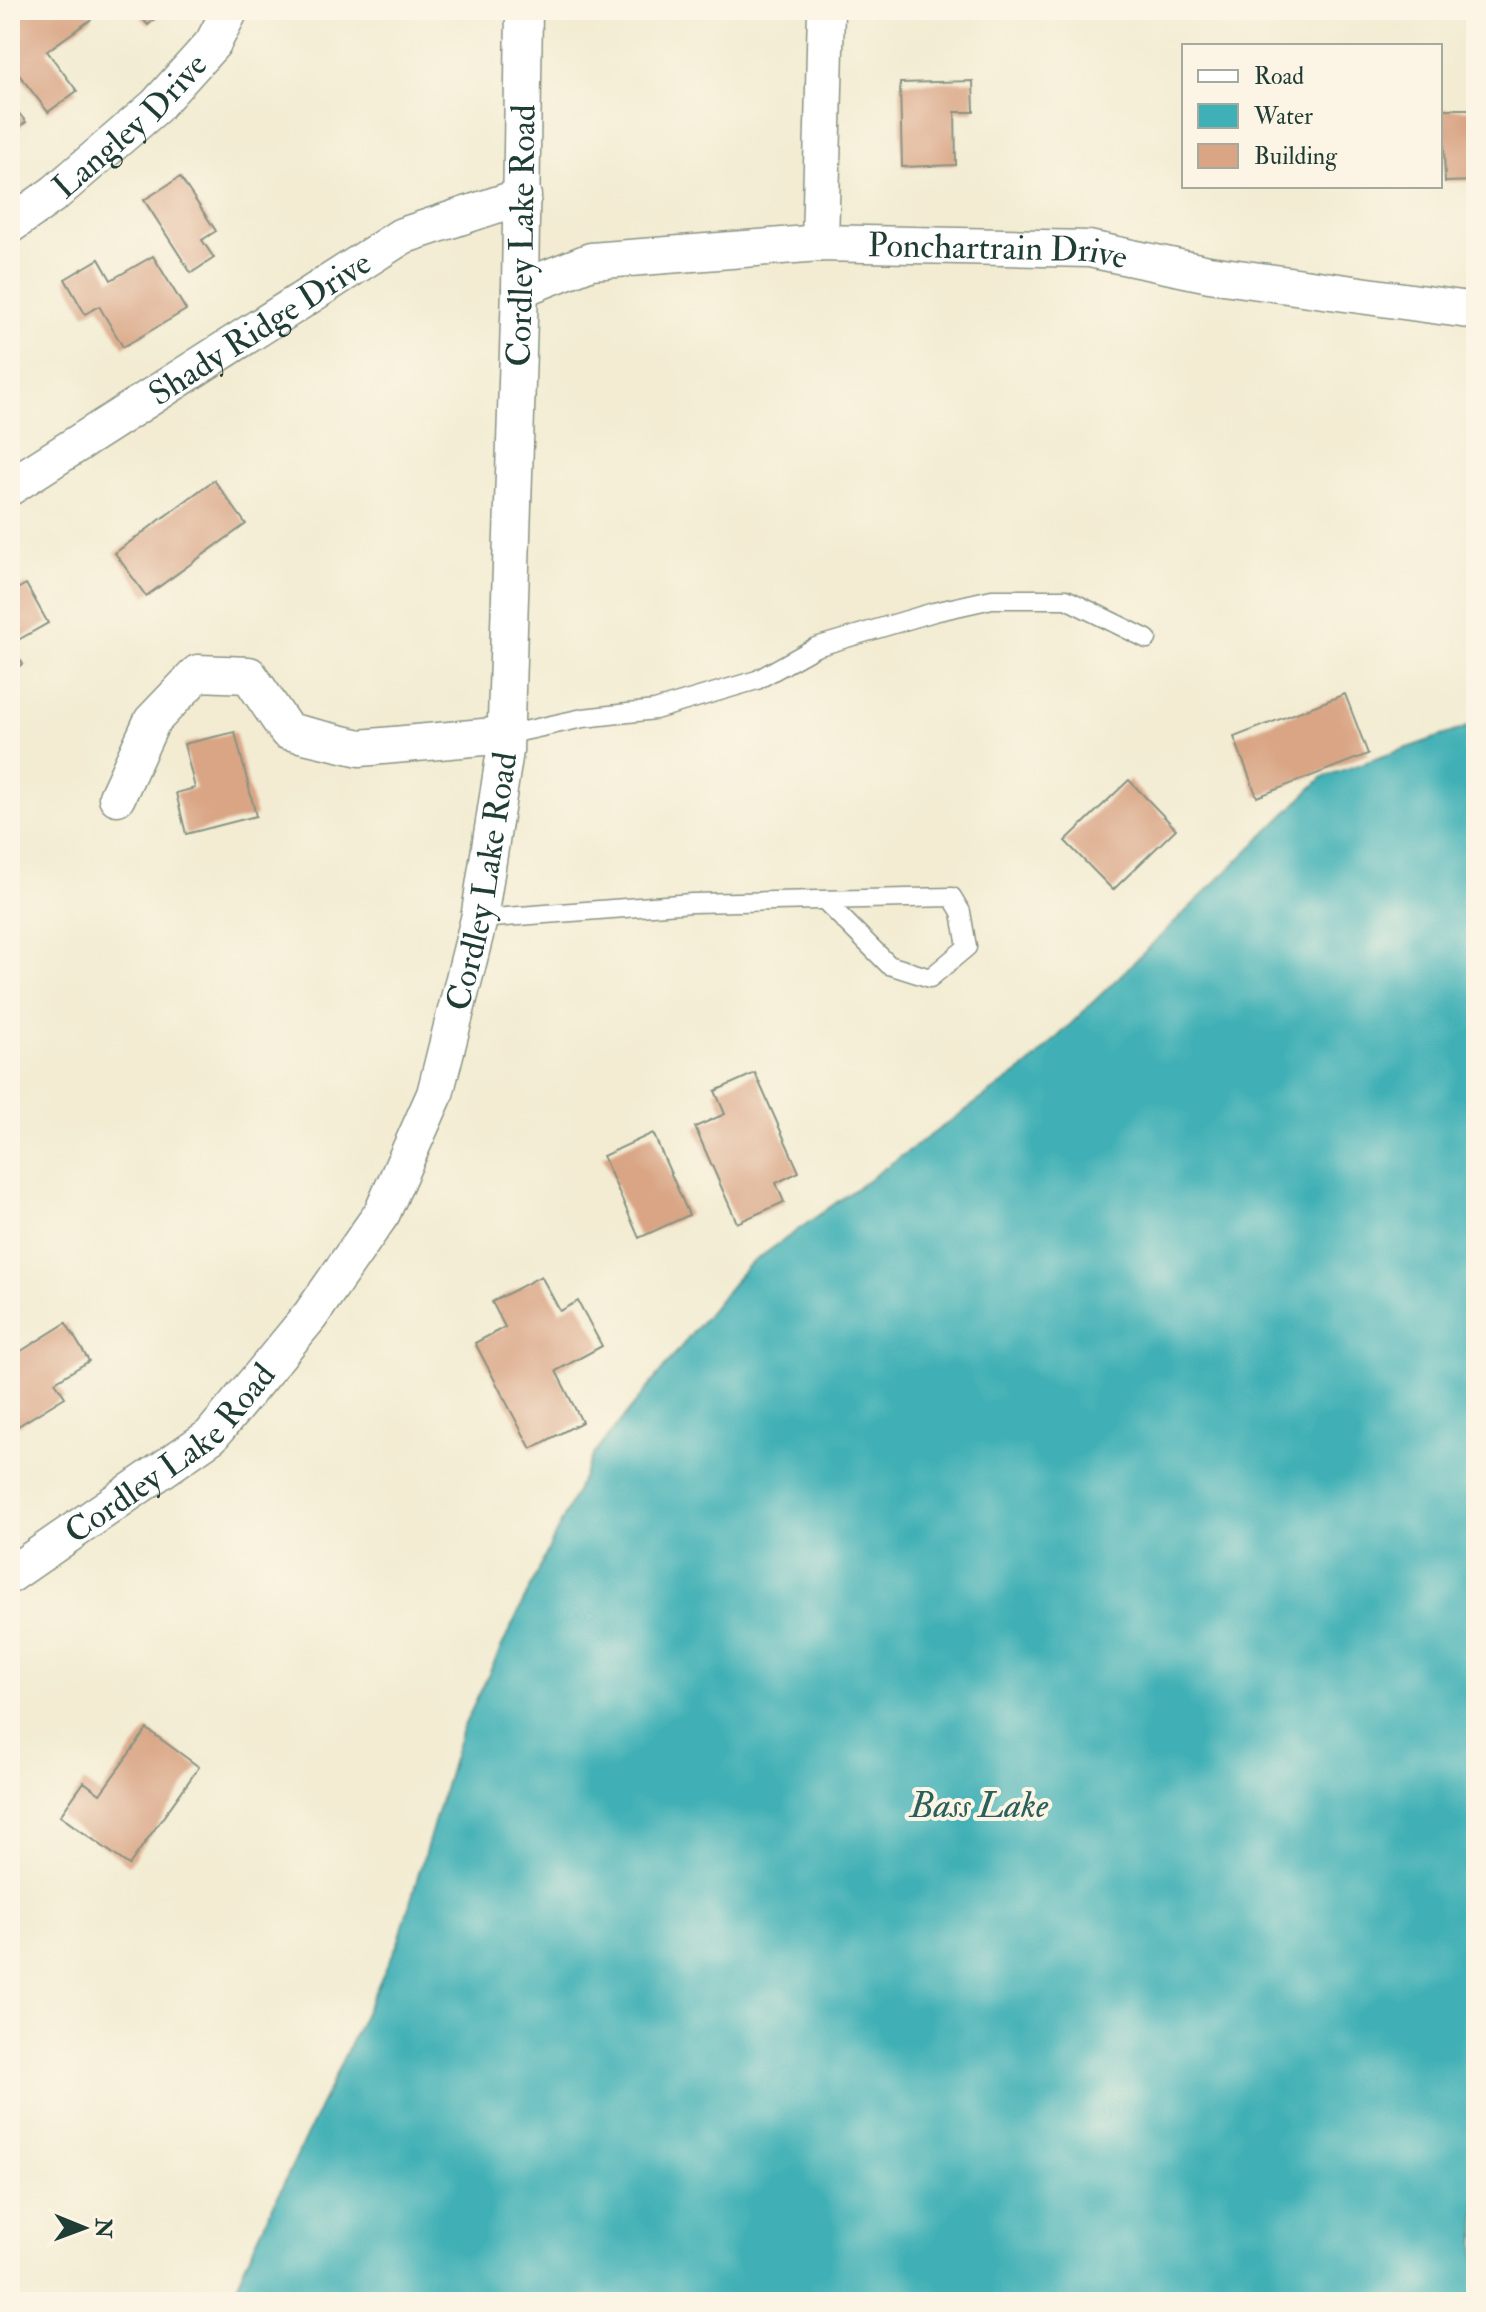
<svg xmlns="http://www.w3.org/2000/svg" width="1486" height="2312" font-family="'IM FELL Double Pica',serif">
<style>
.water{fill:#3fb0b6;stroke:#2f7675;stroke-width:2}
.building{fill:#d9a585}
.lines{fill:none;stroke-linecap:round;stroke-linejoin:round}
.service-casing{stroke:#899484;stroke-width:21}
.minor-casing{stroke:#899484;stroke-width:39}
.service{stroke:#fff;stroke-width:18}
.minor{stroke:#fff;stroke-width:36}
.labels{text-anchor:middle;stroke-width:8;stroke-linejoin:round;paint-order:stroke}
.street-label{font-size:34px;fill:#1f3d34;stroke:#fcf5e5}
.water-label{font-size:36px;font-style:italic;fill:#29605b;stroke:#fcf5e5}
</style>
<rect width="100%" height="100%" fill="#fcf5e5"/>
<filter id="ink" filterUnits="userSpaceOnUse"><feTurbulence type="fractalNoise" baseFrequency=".0125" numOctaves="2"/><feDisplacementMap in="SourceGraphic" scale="16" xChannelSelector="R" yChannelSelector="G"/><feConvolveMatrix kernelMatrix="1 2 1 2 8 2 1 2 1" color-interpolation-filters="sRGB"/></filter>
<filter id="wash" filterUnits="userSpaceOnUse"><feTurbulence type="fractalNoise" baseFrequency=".006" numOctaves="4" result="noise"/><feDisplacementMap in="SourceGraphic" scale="32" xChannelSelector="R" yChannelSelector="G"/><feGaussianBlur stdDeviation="1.8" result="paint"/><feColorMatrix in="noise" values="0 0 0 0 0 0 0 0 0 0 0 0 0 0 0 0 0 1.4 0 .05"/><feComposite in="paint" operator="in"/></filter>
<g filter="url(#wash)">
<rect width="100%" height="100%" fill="#f3ecd3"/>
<!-- water -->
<path class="water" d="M 1476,724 L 1476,2302 L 232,2302 L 244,2267 L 398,1943 L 461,1732 L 594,1454 L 746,1267 L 1029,1065 L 1323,777 Z"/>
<g id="blocks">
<!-- building -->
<path class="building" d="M 10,10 L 87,10 L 93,18 L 47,51 L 77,91 L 48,112 L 10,63 Z
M 135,10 L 164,10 L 148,25 Z
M 973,81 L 974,112 L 955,112 L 956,165 L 902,167 L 900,83 Z
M 10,102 L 26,122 L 10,134 Z
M 1443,109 L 1476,109 L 1476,181 L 1445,182 Z
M 180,177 L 216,231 L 202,240 L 214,258 L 191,273 L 144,200 Z
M 153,256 L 186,310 L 123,347 L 99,306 L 85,314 L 65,279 L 99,259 L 111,280 Z
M 214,480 L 246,524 L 146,596 L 115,553 Z
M 26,584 L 48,623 L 11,644 L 23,664 L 10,671 L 10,593 Z
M 1345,694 L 1368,754 L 1257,797 L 1234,737 Z
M 235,732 L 256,816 L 186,834 L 176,793 L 195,788 L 184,744 Z
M 1129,780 L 1176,829 L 1113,890 L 1065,841 Z
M 755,1073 L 799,1172 L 776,1183 L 784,1202 L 737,1223 L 695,1127 L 725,1114 L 715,1091 Z
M 653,1133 L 689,1215 L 639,1238 L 603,1156 Z
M 541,1276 L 560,1311 L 578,1301 L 602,1346 L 556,1371 L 582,1422 L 531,1449 L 475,1343 L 505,1327 L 492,1302 Z
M 66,1323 L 89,1361 L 55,1382 L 65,1397 L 10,1431 L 10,1358 Z
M 147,1729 L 199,1767 L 129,1865 L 60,1816 L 84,1782 L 100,1794 Z"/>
</g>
</g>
<g filter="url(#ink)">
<use href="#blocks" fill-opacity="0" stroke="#899484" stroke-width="2"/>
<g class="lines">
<!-- service casing -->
<g class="service-casing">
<path id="service" d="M 506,735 L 583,718 L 655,710 L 757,680 L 816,647 L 934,612 L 992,599 L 1066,599 L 1147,639
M 479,919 L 692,903 L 952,897 L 961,912 L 967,947 L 930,978 L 889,965 L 825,901"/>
</g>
<!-- minor casing -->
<g class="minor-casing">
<g id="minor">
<path id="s1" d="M 10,225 L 55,193 L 156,106 L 213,43 L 230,10"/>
<path d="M 820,243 L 826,10"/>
<path id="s2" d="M 520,289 L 591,261 L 820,243 L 1089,249 L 1209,274 L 1476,311"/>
<path id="s3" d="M 10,487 L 402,236 L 523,196"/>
<path d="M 117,797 L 152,721 L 198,673 L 249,675 L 287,731 L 360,748 L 506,735"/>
<path id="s4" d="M 10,1575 L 211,1436 L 310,1316 L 382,1213 L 435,1094 L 479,919 L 505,751 L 520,289 L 524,10"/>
</g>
</g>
<!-- service -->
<use href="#service" class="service"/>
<!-- minor -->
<use href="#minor" class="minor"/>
</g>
</g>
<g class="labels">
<!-- street labels -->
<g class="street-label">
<text dy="12" stroke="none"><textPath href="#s1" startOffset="156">Langley Drive</textPath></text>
<text dy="12" stroke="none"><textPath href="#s4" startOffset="1522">Cordley Lake Road</textPath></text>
<text dy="12" stroke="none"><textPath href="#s2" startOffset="484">Ponchartrain Drive</textPath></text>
<text dy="12" stroke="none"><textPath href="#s3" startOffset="296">Shady Ridge Drive</textPath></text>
<text dy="12" stroke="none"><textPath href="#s4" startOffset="874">Cordley Lake Road</textPath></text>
<text dy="12" stroke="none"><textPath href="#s4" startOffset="202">Cordley Lake Road</textPath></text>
</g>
<!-- water labels -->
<g class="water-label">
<text x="979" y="1817">Bass Lake</text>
</g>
</g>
<!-- margin -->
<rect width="1486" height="2312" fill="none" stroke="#fcf5e5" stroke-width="40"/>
<!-- legend -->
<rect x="1182" y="44" width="260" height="144" fill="#fcf5e5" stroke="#a4ab9e" stroke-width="2"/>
<rect x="1198" y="70" width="40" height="12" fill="#ffffff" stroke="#a4ab9e" stroke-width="2"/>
<text x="1254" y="84" font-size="24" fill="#1f3d34">Road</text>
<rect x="1198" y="104" width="40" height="24" fill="#3fb0b6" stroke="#a4ab9e" stroke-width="2"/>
<text x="1254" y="124" font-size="24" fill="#1f3d34">Water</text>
<rect x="1198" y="144" width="40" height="24" fill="#d9a585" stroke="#a4ab9e" stroke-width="2"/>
<text x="1254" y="164" font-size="24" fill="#1f3d34">Building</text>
<!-- north arrow -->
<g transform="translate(84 2228) rotate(91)" stroke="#fcf5e5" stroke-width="6" paint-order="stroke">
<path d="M0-6L14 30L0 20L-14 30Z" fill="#1f3d34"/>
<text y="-12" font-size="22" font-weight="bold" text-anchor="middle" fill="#1f3d34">N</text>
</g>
</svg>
